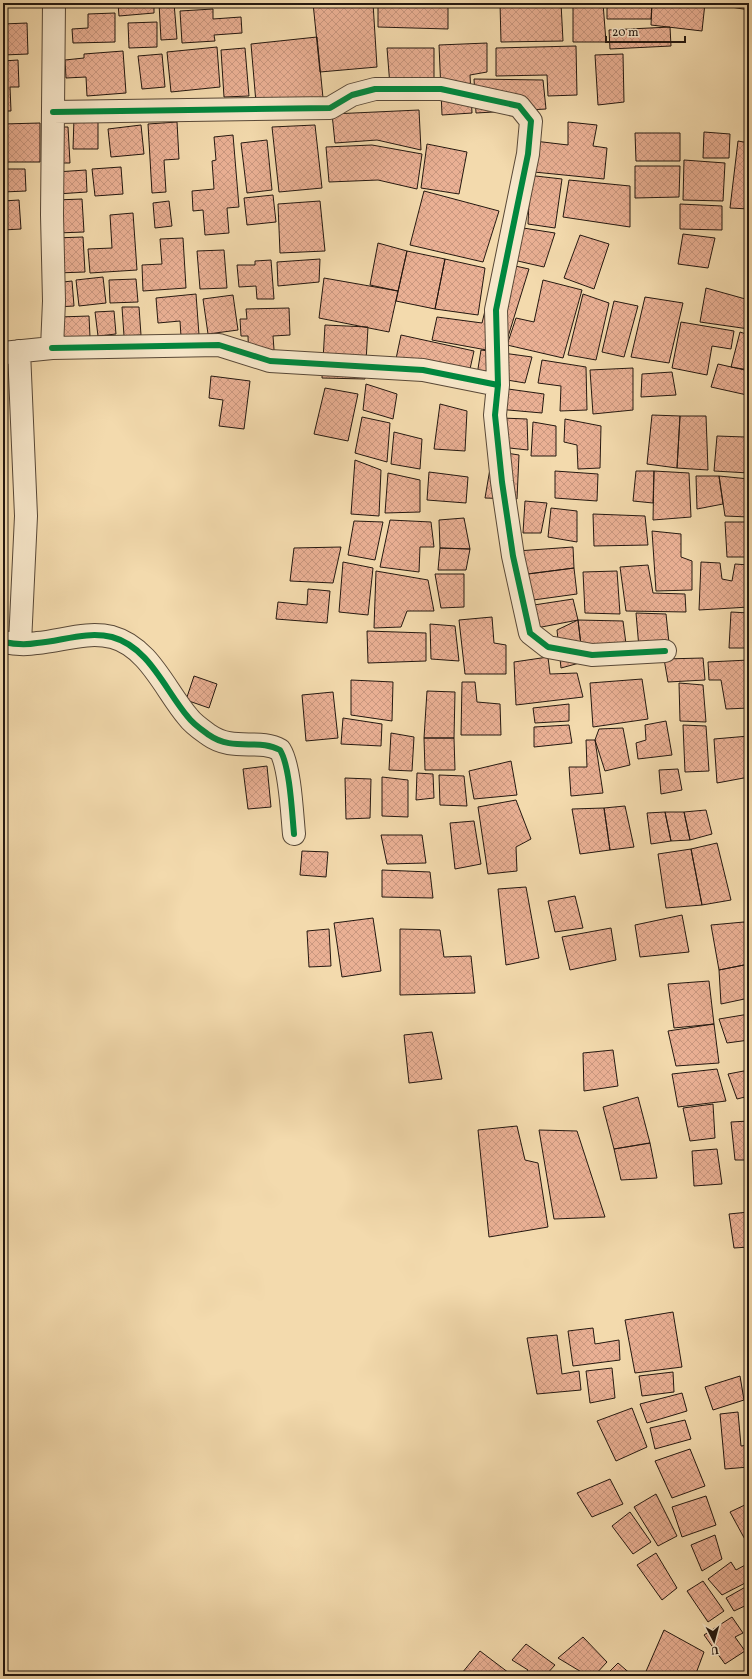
<svg xmlns="http://www.w3.org/2000/svg" width="752" height="1679" font-family="Vollkorn,serif">
<style>
.building{fill:url(#building-cross-hatch);stroke:#241810}
.lines{fill:none;stroke-linecap:round;stroke-linejoin:round}
.street-casing{stroke:#584837;stroke-width:24}
.street{stroke:#f7e7ca;stroke-width:22}
.cycleway-casing{stroke:#f7e7ca;stroke-width:8}
.cycleway{stroke:#00873e;stroke-width:6}
</style>
<defs>
<pattern id="building-cross-hatch" width="8" height="8" patternUnits="userSpaceOnUse"><rect width="8" height="8" fill="#eab094"/><path d="M0 0l8 8M0 8l8-8" fill="none" stroke="#c9977f"/></pattern>
</defs>
<rect width="100%" height="100%" fill="#f3daad"/>
<filter id="stains"><feTurbulence type="fractalNoise" baseFrequency=".005" numOctaves="4"/><feColorMatrix values="0 0 0 0 .2 0 0 0 0 .09 0 0 0 0 .02 0 0 0 .5 -.17"/></filter>
<radialGradient id="worn" r=".72"><stop offset=".6" stop-color="#630" stop-opacity="0"/><stop offset="1" stop-color="#630" stop-opacity=".3"/></radialGradient>
<!-- building -->
<path class="building" d="M 118,3 L 154,3 L 154,13 L 119,16 Z
M 159,3 L 174,3 L 177,39 L 161,40 Z
M 313,3 L 373,3 L 377,67 L 320,72 Z
M 378,3 L 448,3 L 448,29 L 378,27 Z
M 500,3 L 561,3 L 563,41 L 501,42 Z
M 573,3 L 603,3 L 606,42 L 573,42 Z
M 607,3 L 652,3 L 651,19 L 607,19 Z
M 652,3 L 705,3 L 702,31 L 651,25 Z
M 713,3 L 749,3 L 749,10 L 713,4 Z
M 213,9 L 213,19 L 241,17 L 242,33 L 214,35 L 215,41 L 182,43 L 180,11 Z
M 115,13 L 115,42 L 73,43 L 72,29 L 88,28 L 88,14 Z
M 157,22 L 157,47 L 129,48 L 128,23 Z
M 27,23 L 28,54 L 3,55 L 3,24 Z
M 670,27 L 671,46 L 610,49 L 609,30 Z
M 317,37 L 323,98 L 256,103 L 251,44 Z
M 487,43 L 487,72 L 470,75 L 472,113 L 442,115 L 439,45 Z
M 576,46 L 577,95 L 548,96 L 547,75 L 496,76 L 496,48 Z
M 217,47 L 220,87 L 171,92 L 167,52 Z
M 245,48 L 249,96 L 224,97 L 221,50 Z
M 387,48 L 434,48 L 434,85 L 390,86 Z
M 123,51 L 126,93 L 87,96 L 86,77 L 66,78 L 65,60 L 84,58 L 84,54 Z
M 162,54 L 165,87 L 142,89 L 138,56 Z
M 623,54 L 624,102 L 598,105 L 595,55 Z
M 18,60 L 19,87 L 10,87 L 11,111 L 3,111 L 3,61 Z
M 474,79 L 543,80 L 546,109 L 476,113 Z
M 419,110 L 421,150 L 377,140 L 335,143 L 332,114 Z
M 74,118 L 98,119 L 98,149 L 73,149 Z
M 177,122 L 179,159 L 164,160 L 166,192 L 152,193 L 148,124 Z
M 568,122 L 597,125 L 593,146 L 607,148 L 604,179 L 524,171 L 526,140 L 568,145 Z
M 40,123 L 40,162 L 3,162 L 3,124 Z
M 141,125 L 144,154 L 111,157 L 108,129 Z
M 315,125 L 322,188 L 279,192 L 272,127 Z
M 57,127 L 68,127 L 70,163 L 59,163 Z
M 704,132 L 730,134 L 729,158 L 703,158 Z
M 635,133 L 680,133 L 680,161 L 636,161 Z
M 233,135 L 239,207 L 227,208 L 229,233 L 205,235 L 203,210 L 193,211 L 192,191 L 214,189 L 212,161 L 216,160 L 214,137 Z
M 267,140 L 272,190 L 247,193 L 241,143 Z
M 738,141 L 749,143 L 749,209 L 730,208 Z
M 427,144 L 467,152 L 459,194 L 421,188 Z
M 372,145 L 422,154 L 417,189 L 378,180 L 329,182 L 326,147 Z
M 684,160 L 725,163 L 723,201 L 683,200 Z
M 635,166 L 680,166 L 679,197 L 635,198 Z
M 121,167 L 123,194 L 95,196 L 92,169 Z
M 3,169 L 25,169 L 26,191 L 3,192 Z
M 86,170 L 87,192 L 57,194 L 56,172 Z
M 518,174 L 562,179 L 555,228 L 528,224 L 529,201 Z
M 569,180 L 630,186 L 630,227 L 563,217 Z
M 424,191 L 499,211 L 483,262 L 410,245 Z
M 273,195 L 276,222 L 247,225 L 244,198 Z
M 82,199 L 84,232 L 57,233 L 56,200 Z
M 19,200 L 21,229 L 3,230 L 3,201 Z
M 169,201 L 172,226 L 155,228 L 153,203 Z
M 320,201 L 325,251 L 280,253 L 278,204 Z
M 680,204 L 722,206 L 722,230 L 680,229 Z
M 133,213 L 137,270 L 90,273 L 88,249 L 112,248 L 110,215 Z
M 517,227 L 555,233 L 544,267 L 509,259 Z
M 683,234 L 715,238 L 708,268 L 678,264 Z
M 580,235 L 609,244 L 594,289 L 564,278 Z
M 83,237 L 85,272 L 56,273 L 54,238 Z
M 183,238 L 186,288 L 143,291 L 142,265 L 162,264 L 160,239 Z
M 378,243 L 407,251 L 398,291 L 370,285 Z
M 224,250 L 227,288 L 200,289 L 197,251 Z
M 407,251 L 445,259 L 435,309 L 396,301 Z
M 320,259 L 319,282 L 278,286 L 277,262 Z
M 445,259 L 485,268 L 478,315 L 435,309 Z
M 271,260 L 274,299 L 257,299 L 256,286 L 239,287 L 237,265 L 255,265 L 255,261 Z
M 497,262 L 529,269 L 503,353 L 432,340 L 437,317 L 482,323 Z
M 103,277 L 106,303 L 79,306 L 76,280 Z
M 3,278 L 6,315 L 3,316 Z
M 324,278 L 398,291 L 389,332 L 319,318 Z
M 136,279 L 138,302 L 110,303 L 109,280 Z
M 543,280 L 582,290 L 563,358 L 507,345 L 516,318 L 534,322 Z
M 72,281 L 74,306 L 56,307 L 54,283 Z
M 706,288 L 749,300 L 749,329 L 700,322 Z
M 196,294 L 199,335 L 181,337 L 180,321 L 158,323 L 156,298 Z
M 583,294 L 609,303 L 596,360 L 568,355 Z
M 233,295 L 238,330 L 208,334 L 203,299 Z
M 645,297 L 683,303 L 669,363 L 631,357 Z
M 614,301 L 638,306 L 624,357 L 602,352 Z
M 122,307 L 139,307 L 141,335 L 124,336 Z
M 289,308 L 290,335 L 273,336 L 275,363 L 249,364 L 248,336 L 241,336 L 240,319 L 247,319 L 246,309 Z
M 114,311 L 116,334 L 98,336 L 95,312 Z
M 89,316 L 90,337 L 60,338 L 59,317 Z
M 681,322 L 734,331 L 731,349 L 712,346 L 707,375 L 672,368 Z
M 325,325 L 368,327 L 365,379 L 322,378 Z
M 740,332 L 749,335 L 749,370 L 731,367 Z
M 401,335 L 474,351 L 466,387 L 393,373 Z
M 481,350 L 532,357 L 525,383 L 477,375 Z
M 542,360 L 586,367 L 587,410 L 560,411 L 561,386 L 538,383 Z
M 718,364 L 749,371 L 747,395 L 711,387 Z
M 633,368 L 633,410 L 593,414 L 590,370 Z
M 672,372 L 676,395 L 641,397 L 642,374 Z
M 211,376 L 250,381 L 244,429 L 219,426 L 223,400 L 209,398 Z
M 366,384 L 397,394 L 393,419 L 363,410 Z
M 325,388 L 358,394 L 348,441 L 314,434 Z
M 501,388 L 544,394 L 542,413 L 497,409 Z
M 440,404 L 467,411 L 465,451 L 434,449 Z
M 652,415 L 680,416 L 677,468 L 647,464 Z
M 680,416 L 706,416 L 708,470 L 677,468 Z
M 362,417 L 390,423 L 387,462 L 355,453 Z
M 501,418 L 527,419 L 528,450 L 500,447 Z
M 565,419 L 601,426 L 600,468 L 578,469 L 577,445 L 564,442 Z
M 533,422 L 556,426 L 556,456 L 531,456 Z
M 394,432 L 422,439 L 420,469 L 391,464 Z
M 717,436 L 745,437 L 745,452 L 749,452 L 749,473 L 714,471 Z
M 493,451 L 519,455 L 517,499 L 485,498 Z
M 355,460 L 381,470 L 379,516 L 351,514 Z
M 555,471 L 598,474 L 597,501 L 555,498 Z
M 636,471 L 654,471 L 653,503 L 633,501 Z
M 654,471 L 689,473 L 691,517 L 653,520 Z
M 429,472 L 468,477 L 466,503 L 427,500 Z
M 388,473 L 420,480 L 420,512 L 385,513 Z
M 696,476 L 719,476 L 723,504 L 697,509 Z
M 719,476 L 749,479 L 749,517 L 725,516 Z
M 525,501 L 547,503 L 541,533 L 523,533 Z
M 551,508 L 577,511 L 577,542 L 548,537 Z
M 593,514 L 645,516 L 648,545 L 594,546 Z
M 464,518 L 470,549 L 440,548 L 439,520 Z
M 390,520 L 431,522 L 434,547 L 420,547 L 419,572 L 380,567 Z
M 354,521 L 383,522 L 375,560 L 348,555 Z
M 725,522 L 748,522 L 749,557 L 727,557 Z
M 652,531 L 681,534 L 681,557 L 692,561 L 692,590 L 656,591 Z
M 341,547 L 333,583 L 290,581 L 294,548 Z
M 573,547 L 574,568 L 520,575 L 517,551 Z
M 440,548 L 470,549 L 466,570 L 438,570 Z
M 343,562 L 373,568 L 368,615 L 339,612 Z
M 701,562 L 720,563 L 722,579 L 732,581 L 735,564 L 749,565 L 749,607 L 699,610 Z
M 648,565 L 653,593 L 685,594 L 686,612 L 626,611 L 620,567 Z
M 574,568 L 577,594 L 526,601 L 520,575 Z
M 376,571 L 428,580 L 434,611 L 407,611 L 401,627 L 374,628 Z
M 617,571 L 620,614 L 585,613 L 583,572 Z
M 435,574 L 464,574 L 464,607 L 441,608 Z
M 308,589 L 330,591 L 327,623 L 276,619 L 278,602 L 307,605 Z
M 573,599 L 578,620 L 526,630 L 521,607 Z
M 731,612 L 749,613 L 749,648 L 729,648 Z
M 636,613 L 666,614 L 669,643 L 639,648 Z
M 492,617 L 494,643 L 506,645 L 506,674 L 465,674 L 459,620 Z
M 578,620 L 623,621 L 628,659 L 583,662 Z
M 578,620 L 583,662 L 561,668 L 557,630 Z
M 430,624 L 455,626 L 459,661 L 431,659 Z
M 367,631 L 426,633 L 426,661 L 368,663 Z
M 548,657 L 550,674 L 577,673 L 583,697 L 516,705 L 514,662 Z
M 703,658 L 705,680 L 668,682 L 664,659 Z
M 749,660 L 749,708 L 726,709 L 721,680 L 709,680 L 708,662 Z
M 194,676 L 217,684 L 209,708 L 186,700 Z
M 642,679 L 648,719 L 593,727 L 590,683 Z
M 351,680 L 393,682 L 392,721 L 351,715 Z
M 462,682 L 475,682 L 477,702 L 500,704 L 501,735 L 461,735 Z
M 679,683 L 703,685 L 706,722 L 680,721 Z
M 427,691 L 455,692 L 454,738 L 424,738 Z
M 333,692 L 338,738 L 306,741 L 302,695 Z
M 569,704 L 569,721 L 535,723 L 533,708 Z
M 343,718 L 382,724 L 381,746 L 341,744 Z
M 666,721 L 672,755 L 638,759 L 636,743 L 646,740 L 645,725 Z
M 569,725 L 572,743 L 534,747 L 534,727 Z
M 683,725 L 706,726 L 709,771 L 685,772 Z
M 623,728 L 630,765 L 605,771 L 595,740 L 599,729 Z
M 391,733 L 414,737 L 412,771 L 389,770 Z
M 749,736 L 749,777 L 717,783 L 714,739 Z
M 424,738 L 454,738 L 455,770 L 425,770 Z
M 586,740 L 595,740 L 603,793 L 571,796 L 569,767 L 587,767 Z
M 511,761 L 517,795 L 474,799 L 469,771 Z
M 267,766 L 271,807 L 248,809 L 243,769 Z
M 678,769 L 682,790 L 661,794 L 659,770 Z
M 417,773 L 433,774 L 434,798 L 416,800 Z
M 439,775 L 464,776 L 467,806 L 440,805 Z
M 382,777 L 408,780 L 408,817 L 382,816 Z
M 345,778 L 371,779 L 370,818 L 346,819 Z
M 516,800 L 531,839 L 516,847 L 517,871 L 488,874 L 478,807 Z
M 625,806 L 634,847 L 610,850 L 604,808 Z
M 604,808 L 610,850 L 580,854 L 572,809 Z
M 706,810 L 712,834 L 690,840 L 684,812 Z
M 665,812 L 684,812 L 690,840 L 671,841 Z
M 665,812 L 671,841 L 651,844 L 647,813 Z
M 474,821 L 481,864 L 455,869 L 450,823 Z
M 381,835 L 422,835 L 426,863 L 387,864 Z
M 717,843 L 731,900 L 702,905 L 691,849 Z
M 691,849 L 702,905 L 666,908 L 658,854 Z
M 302,851 L 328,852 L 326,877 L 300,875 Z
M 382,870 L 430,872 L 433,898 L 382,897 Z
M 526,887 L 539,958 L 506,965 L 498,889 Z
M 575,896 L 583,928 L 555,932 L 548,901 Z
M 682,915 L 689,952 L 640,957 L 635,925 Z
M 373,918 L 381,971 L 342,977 L 334,923 Z
M 744,922 L 749,941 L 749,964 L 719,970 L 711,925 Z
M 611,928 L 616,960 L 570,970 L 562,937 Z
M 329,929 L 331,966 L 309,967 L 307,931 Z
M 400,929 L 440,930 L 444,957 L 471,956 L 475,993 L 400,995 Z
M 749,964 L 749,998 L 721,1004 L 719,970 Z
M 709,981 L 714,1024 L 674,1028 L 668,984 Z
M 749,1014 L 749,1040 L 727,1043 L 719,1019 Z
M 714,1024 L 719,1063 L 676,1066 L 668,1031 Z
M 432,1032 L 442,1079 L 409,1083 L 404,1035 Z
M 613,1050 L 618,1086 L 584,1091 L 583,1053 Z
M 717,1069 L 726,1101 L 678,1107 L 672,1074 Z
M 749,1070 L 749,1096 L 737,1099 L 728,1074 Z
M 638,1097 L 650,1143 L 614,1149 L 603,1107 Z
M 713,1104 L 715,1138 L 690,1141 L 683,1108 Z
M 749,1121 L 749,1160 L 735,1160 L 731,1122 Z
M 517,1126 L 525,1160 L 538,1163 L 548,1227 L 489,1237 L 478,1130 Z
M 539,1130 L 577,1131 L 605,1217 L 554,1219 Z
M 650,1143 L 657,1178 L 621,1180 L 614,1149 Z
M 717,1149 L 722,1184 L 694,1186 L 692,1151 Z
M 749,1212 L 749,1247 L 734,1248 L 729,1214 Z
M 673,1312 L 682,1367 L 635,1373 L 625,1320 Z
M 593,1328 L 595,1344 L 619,1340 L 620,1360 L 573,1366 L 568,1331 Z
M 557,1335 L 562,1374 L 579,1371 L 581,1390 L 537,1394 L 527,1338 Z
M 612,1368 L 615,1398 L 590,1403 L 586,1371 Z
M 673,1372 L 674,1392 L 642,1396 L 639,1376 Z
M 740,1376 L 744,1400 L 713,1410 L 705,1387 Z
M 682,1393 L 687,1411 L 647,1423 L 640,1404 Z
M 632,1408 L 647,1447 L 616,1461 L 597,1421 Z
M 738,1412 L 741,1446 L 748,1445 L 749,1467 L 725,1469 L 720,1414 Z
M 685,1420 L 691,1439 L 655,1449 L 650,1428 Z
M 690,1449 L 705,1486 L 672,1498 L 655,1461 Z
M 610,1479 L 623,1504 L 592,1517 L 577,1493 Z
M 656,1494 L 677,1536 L 658,1546 L 634,1507 Z
M 706,1496 L 716,1525 L 682,1537 L 672,1507 Z
M 749,1503 L 749,1545 L 748,1545 L 730,1512 Z
M 630,1512 L 651,1542 L 633,1554 L 612,1526 Z
M 715,1535 L 722,1559 L 702,1571 L 691,1545 Z
M 656,1553 L 677,1588 L 662,1600 L 637,1565 Z
M 731,1562 L 736,1570 L 749,1563 L 749,1581 L 722,1595 L 708,1579 Z
M 703,1581 L 724,1611 L 708,1622 L 687,1591 Z
M 749,1585 L 749,1604 L 734,1611 L 726,1598 Z
M 732,1617 L 743,1633 L 735,1637 L 745,1651 L 725,1664 L 704,1635 Z
M 664,1630 L 704,1652 L 695,1676 L 644,1676 Z
M 583,1637 L 607,1662 L 594,1676 L 588,1676 L 558,1658 Z
M 526,1644 L 555,1665 L 545,1676 L 524,1676 L 528,1670 L 512,1660 Z
M 480,1651 L 513,1676 L 467,1676 L 462,1673 Z
M 618,1663 L 633,1676 L 605,1676 Z"/>
<g class="lines">
<!-- street casing -->
<g class="street-casing">
<path id="street" d="M 53,112 L 330,108 L 352,95 L 375,89 L 441,89 L 519,106 L 531,121 L 528,154 L 496,310 L 498,385 L 495,415 L 502,482 L 513,556 L 530,633 L 548,647 L 592,655 L 665,651
M 52,348 L 219,345 L 270,361 L 423,370 L 498,385
M 19,351 L 26,516 L 20,643
M 3,353 L 52,348 L 54,301 L 52,215 L 54,3
M 3,642 C 13,644 26,645 37,643 C 62,641 86,631 112,637 C 149,647 165,690 188,717 C 193,724 202,730 209,735 C 233,752 259,738 280,750 C 290,766 292,813 294,834"/>
</g>
<!-- street -->
<use href="#street" class="street"/>
<!-- cycleway casing -->
<g class="cycleway-casing">
<path id="cycleway" d="M 53,112 L 330,108 L 352,95 L 375,89 L 441,89 L 519,106 L 531,121 L 528,154 L 496,310 L 498,385 L 495,415 L 502,482 L 513,556 L 530,633 L 548,647 L 592,655 L 665,651
M 52,348 L 219,345 L 270,361 L 423,370 L 498,385
M 3,642 C 13,644 26,645 37,643 C 62,641 86,631 112,637 C 149,647 165,690 188,717 C 193,724 202,730 209,735 C 233,752 259,738 280,750 C 290,766 292,813 294,834"/>
</g>
<!-- cycleway -->
<use href="#cycleway" class="cycleway"/>
</g>
<!-- margin -->
<rect width="752" height="1679" fill="none" stroke="#f3daad" stroke-width="16"/>
<rect x="4" y="4" width="744" height="1671" fill="none" stroke="#241810" stroke-width="2"/>
<rect x="8" y="8" width="736" height="1663" fill="none" stroke="#241810"/>
<!-- north arrow -->
<g transform="translate(714 1641) rotate(174)" stroke="#f7e7ca" stroke-width="3" paint-order="stroke">
<path d="M0-3L7 15L0 10L-7 15Z" fill="#241810"/>
<text y="-6" font-size="11" font-weight="bold" text-anchor="middle" fill="#241810">U</text>
</g>
<!-- scale -->
<path d="M606 36v6h79v-6" fill="none" stroke="#241810" stroke-width="2"/>
<text x="612" y="36" font-size="12" fill="#241810" stroke="#f7e7ca" stroke-width="3" paint-order="stroke">20 m</text>
<rect width="100%" height="100%" filter="url(#stains)"/>
<rect width="100%" height="100%" fill="url(#worn)"/>
</svg>
